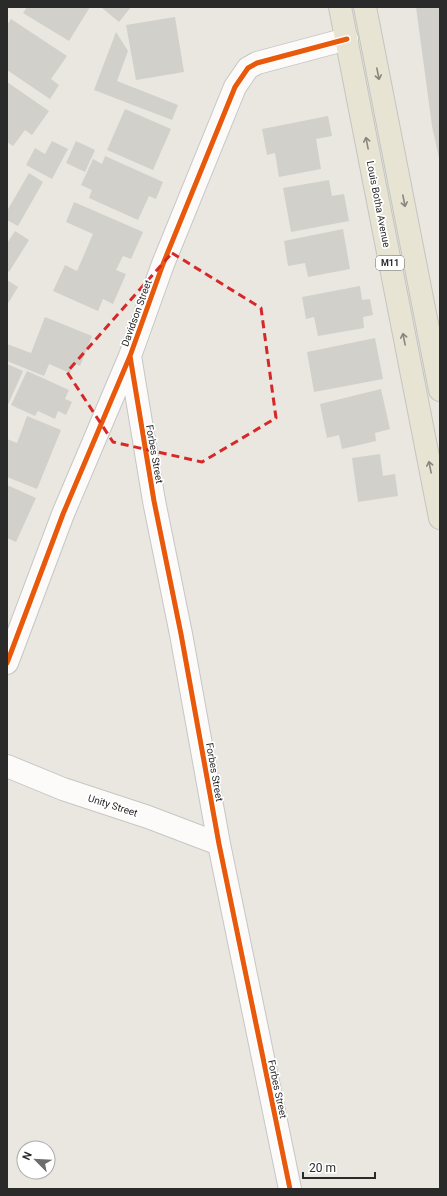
<svg xmlns="http://www.w3.org/2000/svg" width="447" height="1196" font-family="Roboto,sans-serif">
<style>
.building{fill:#d2d0cb}
.lines{fill:none;stroke-linecap:round;stroke-linejoin:round}
.street-casing{stroke:#c6c6c6;stroke-width:24}
.primary-casing{stroke:#c4c4c1;stroke-width:24}
.street{stroke:#fcfbfa;stroke-width:22}
.primary{stroke:#e7e4d3;stroke-width:22}
.cycleway-casing{stroke:#fff;stroke-width:8}
.cycleway{stroke:#e8590c;stroke-width:5}
.oneway{stroke:#88877e}
.marked{fill:none;stroke:#d62828;stroke-width:3;stroke-dasharray:8 5;stroke-linejoin:round}
.labels{text-anchor:middle;stroke-width:3.5;stroke-linejoin:round;paint-order:stroke}
.shield{fill:#fff;stroke:#6a6a6a;stroke-width:1}
.shield-label{font-size:9px;font-weight:bold;fill:#2a2a2a}
.street-label{font-size:10px;fill:#2a2a2a;stroke:#fff}
</style>
<rect width="100%" height="100%" fill="#e9e7e0"/>
<!-- building -->
<path class="building" d="M 27,7 L 90,7 L 69,41 L 23,13 Z
M 101,7 L 131,7 L 119,22 Z
M 416,7 L 440,7 L 440,163 L 432,126 Z
M 175,17 L 184,72 L 136,80 L 126,25 Z
M 11,19 L 67,56 L 51,79 L 59,85 L 50,99 L 7,70 L 7,25 Z
M 116,32 L 128,51 L 117,81 L 178,105 L 172,120 L 94,90 Z
M 7,82 L 49,111 L 32,135 L 25,130 L 13,146 L 7,142 Z
M 125,109 L 171,129 L 153,170 L 107,150 Z
M 328,116 L 332,136 L 316,139 L 321,169 L 279,177 L 275,153 L 267,155 L 262,129 Z
M 52,141 L 68,149 L 52,179 L 26,165 L 35,148 L 45,154 Z
M 76,141 L 95,150 L 85,172 L 66,163 Z
M 105,156 L 163,182 L 156,199 L 149,196 L 138,220 L 89,198 L 92,190 L 81,185 L 93,159 L 102,164 Z
M 29,173 L 43,182 L 18,226 L 7,220 L 7,211 Z
M 329,180 L 332,196 L 344,194 L 349,221 L 291,232 L 283,188 Z
M 74,202 L 143,232 L 131,259 L 123,256 L 116,270 L 126,274 L 113,304 L 103,299 L 98,311 L 53,291 L 65,265 L 77,271 L 93,234 L 66,222 Z
M 343,229 L 350,269 L 308,277 L 305,263 L 288,266 L 284,241 Z
M 15,231 L 29,240 L 9,272 L 7,270 L 7,243 Z
M 7,280 L 18,287 L 7,305 Z
M 360,286 L 362,300 L 370,299 L 373,315 L 363,317 L 364,328 L 318,336 L 314,317 L 306,319 L 302,297 Z
M 45,317 L 92,336 L 80,366 L 74,363 L 70,373 L 49,364 L 44,376 L 7,361 L 7,344 L 31,353 Z
M 375,338 L 383,379 L 314,392 L 307,352 Z
M 7,364 L 23,371 L 7,407 Z
M 27,371 L 69,390 L 65,399 L 72,402 L 66,415 L 58,411 L 55,419 L 38,411 L 35,416 L 11,405 Z
M 381,389 L 390,429 L 375,433 L 376,441 L 342,449 L 339,435 L 327,438 L 320,404 Z
M 27,416 L 61,430 L 37,489 L 7,477 L 7,439 L 17,443 Z
M 380,454 L 383,476 L 395,474 L 398,496 L 358,502 L 352,458 Z
M 7,485 L 36,498 L 16,542 L 7,538 Z"/>
<g class="lines">
<!-- street casing -->
<g class="street-casing">
<path id="street" d="M 130,356 L 154,501 L 181,634 L 219,844 L 290,1189
M 7,663 L 63,514 L 130,356 L 163,264 L 235,87 L 248,68 L 257,63 L 347,39
M 7,766 L 63,789 L 148,817 L 219,844"/>
</g>
<!-- primary casing -->
<g class="primary-casing">
<path id="primary" d="M 340,7 L 440,518
M 365,7 L 440,390"/>
</g>
<!-- street -->
<use href="#street" class="street"/>
<!-- primary -->
<use href="#primary" class="primary"/>
<!-- cycleway casing -->
<g class="cycleway-casing">
<path id="cycleway" d="M 130,356 L 154,501 L 181,634 L 219,844 L 290,1189
M 7,663 L 63,514 L 130,356 L 163,264 L 235,87 L 248,68 L 257,63 L 347,39"/>
</g>
<!-- cycleway -->
<use href="#cycleway" class="cycleway"/>
</g>
<!-- one-way arrows -->
<defs><path id="oneway-shaft" d="M-6 0H5M1.5-3L5.5 0L1.5 3" fill="none" stroke-width="1.6" stroke-linecap="round" stroke-linejoin="round"/></defs>
<g class="oneway">
<use href="#oneway-shaft" transform="translate(378 74) rotate(79)"/>
<use href="#oneway-shaft" transform="translate(367 143) rotate(-101)"/>
<use href="#oneway-shaft" transform="translate(404 201) rotate(79)"/>
<use href="#oneway-shaft" transform="translate(404 339) rotate(-101)"/>
<use href="#oneway-shaft" transform="translate(430 467) rotate(-101)"/>
</g>
<!-- marked area -->
<path class="marked" d="M 172,253 L 261,308 L 276,418 L 202,462 L 113,442 L 67,372 Z"/>
<g class="labels">
<!-- shield labels -->
<rect class="shield" x="376" y="256" width="28" height="14" rx="3"/>
<g class="shield-label">
<text x="390" y="266">M11</text>
</g>
<!-- street labels -->
<g class="street-label">
<text transform="translate(379 204) rotate(79)" y="4">Louis Botha Avenue</text>
<text transform="translate(136 313) rotate(-70)" y="4">Davidson Street</text>
<text transform="translate(155 454) rotate(80)" y="4">Forbes Street</text>
<text transform="translate(215 772) rotate(80)" y="4">Forbes Street</text>
<text transform="translate(113 805) rotate(18)" y="4">Unity Street</text>
<text transform="translate(278 1089) rotate(78)" y="4">Forbes Street</text>
</g>
</g>
<!-- border -->
<rect width="447" height="1196" fill="none" stroke="#2a2a2a" stroke-width="16"/>
<!-- north arrow -->
<g transform="translate(36 1160) rotate(294)"><circle r="19" fill="#ffffff" stroke="#aaaaaa"/>
<path d="M0-3L7 15L0 10L-7 15Z" fill="#6d6c6a"/>
<text y="-6" font-size="11" font-weight="bold" text-anchor="middle" fill="#2a2a2a">N</text>
</g>
<!-- scale -->
<path d="M303 1172v6h72v-6" fill="none" stroke="#2a2a2a" stroke-width="2"/>
<text x="309" y="1172" font-size="12" fill="#2a2a2a" stroke="#ffffff" stroke-width="3" paint-order="stroke">20 m</text>
</svg>
